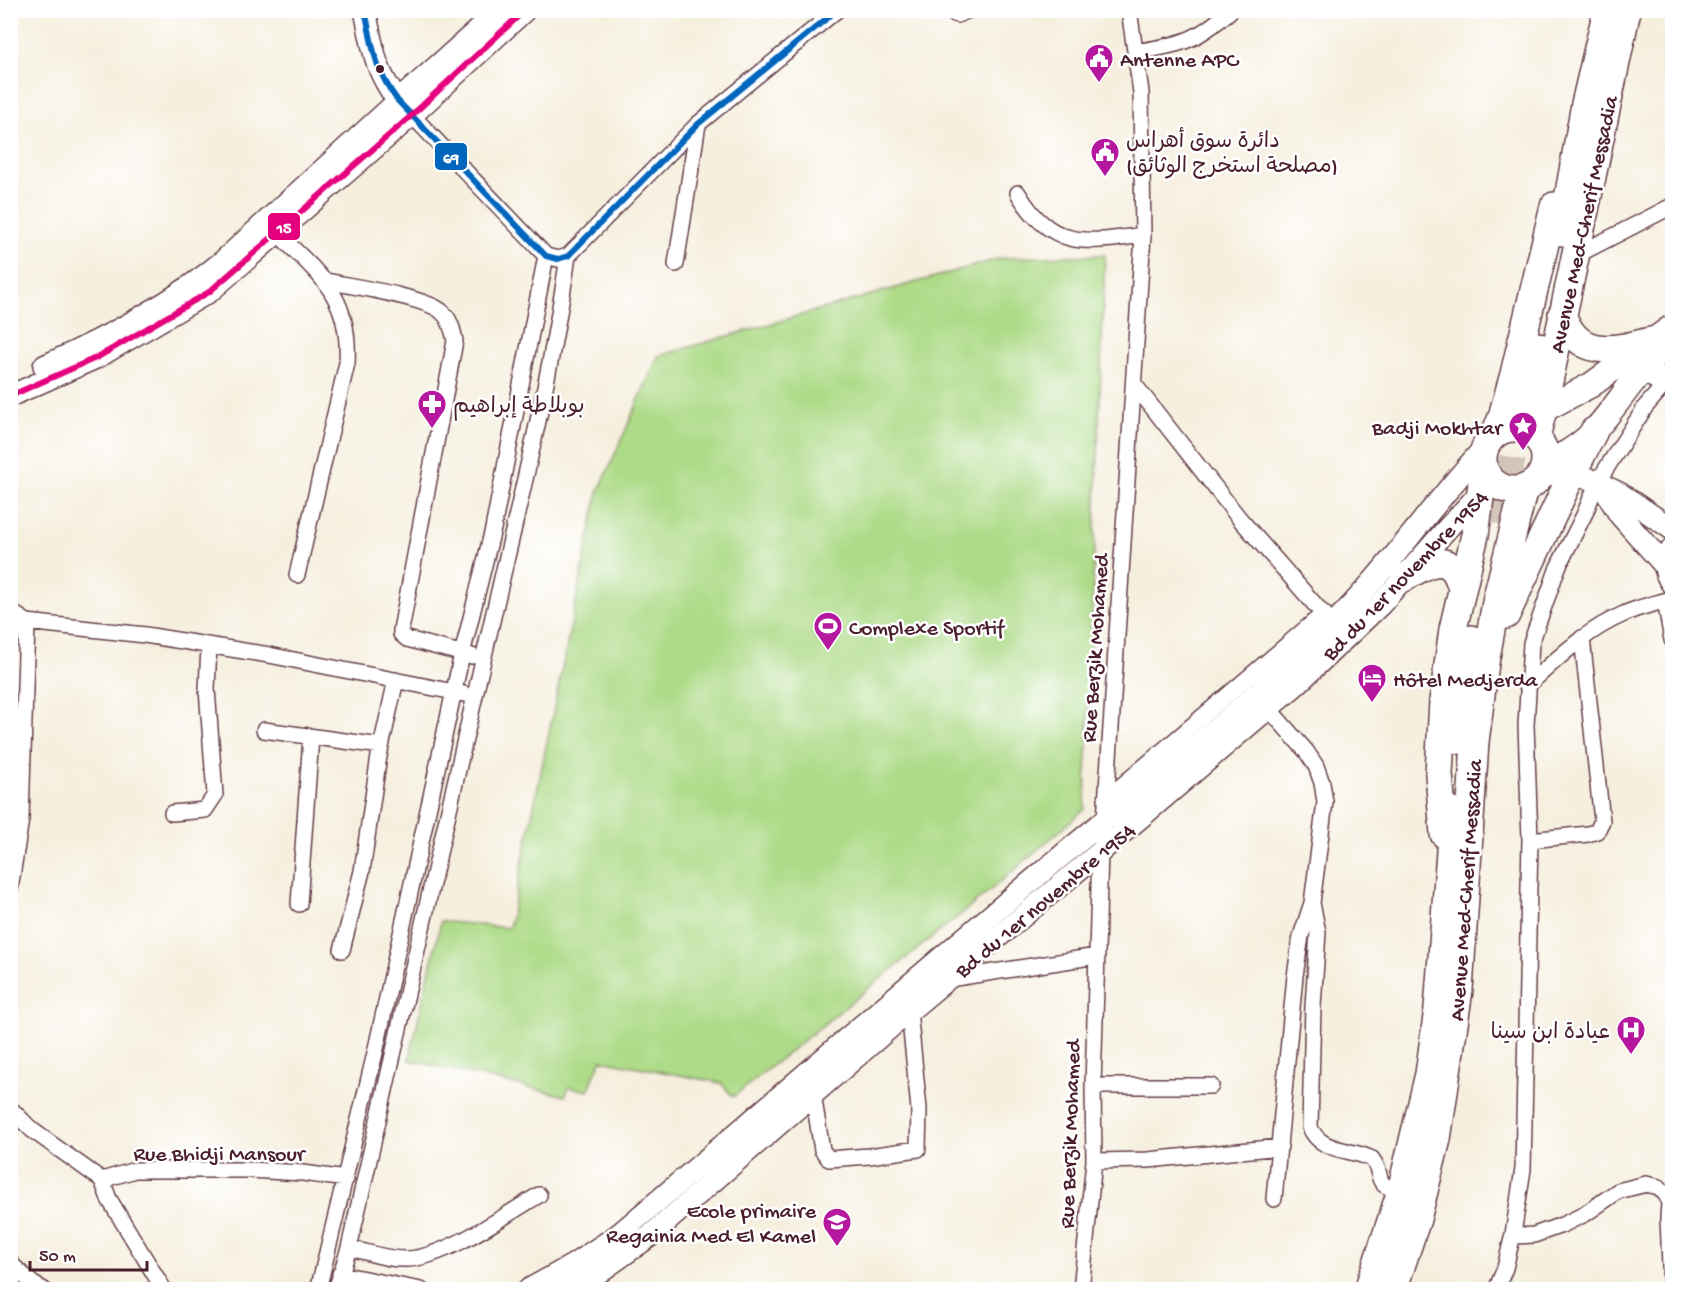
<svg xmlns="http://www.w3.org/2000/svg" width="1683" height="1300" font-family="'Gochi Hand','Playpen Sans Arabic',sans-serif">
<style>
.green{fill:#addb88;stroke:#7c7d5a;stroke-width:1.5}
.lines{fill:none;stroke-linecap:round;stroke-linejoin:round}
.highway-tunnel{stroke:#d4c5ba;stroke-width:27;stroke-dasharray:27 14;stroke-linecap:butt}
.street-casing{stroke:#643e46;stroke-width:18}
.secondary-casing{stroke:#643e46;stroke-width:24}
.primary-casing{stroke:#643e46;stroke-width:27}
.highway-casing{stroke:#643e46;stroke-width:30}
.street{stroke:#fff;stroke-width:15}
.secondary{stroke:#fff;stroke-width:21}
.primary{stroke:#fff;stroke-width:24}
.highway{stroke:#fff;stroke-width:27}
.bus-1-casing{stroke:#fff;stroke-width:10}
.bus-2-casing{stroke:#fff;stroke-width:10}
.bus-1{stroke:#0065bd;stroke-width:6}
.bus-2{stroke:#e5007d;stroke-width:6}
.bus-dot{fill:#4a1f2b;stroke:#fff;stroke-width:2}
.labels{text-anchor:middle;stroke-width:5;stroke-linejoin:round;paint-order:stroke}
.poi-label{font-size:22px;fill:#4a1f2b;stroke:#fff;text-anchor:start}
.street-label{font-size:22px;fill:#4a1f2b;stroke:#fff}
.line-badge{stroke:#fff;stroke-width:2}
.badge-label{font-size:16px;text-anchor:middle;font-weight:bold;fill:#fff}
</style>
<rect width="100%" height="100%" fill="#fff"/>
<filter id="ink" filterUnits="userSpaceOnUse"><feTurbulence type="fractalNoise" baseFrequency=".0167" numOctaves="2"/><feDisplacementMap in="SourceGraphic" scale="12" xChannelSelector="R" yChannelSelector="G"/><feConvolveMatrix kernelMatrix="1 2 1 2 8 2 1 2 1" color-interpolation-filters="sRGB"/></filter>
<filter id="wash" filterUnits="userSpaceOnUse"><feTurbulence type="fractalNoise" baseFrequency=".008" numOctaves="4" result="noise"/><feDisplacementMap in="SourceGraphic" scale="24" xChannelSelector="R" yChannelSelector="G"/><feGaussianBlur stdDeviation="1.35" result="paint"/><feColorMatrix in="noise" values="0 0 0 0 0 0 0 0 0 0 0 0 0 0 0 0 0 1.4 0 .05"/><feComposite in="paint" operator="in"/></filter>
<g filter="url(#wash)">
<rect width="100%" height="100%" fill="#f6efde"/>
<!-- green -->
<path class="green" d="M 1105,255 L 1085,809 L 986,894 L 733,1097 L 721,1083 L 601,1060 L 588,1091 L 569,1087 L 565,1096 L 409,1060 L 441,921 L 509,928 L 598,493 L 658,356 L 1001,258 Z"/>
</g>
<g filter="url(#ink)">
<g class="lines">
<!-- highway-tunnel -->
<path class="highway-tunnel" d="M 1498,524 L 1526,395"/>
<!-- street casing -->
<g class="street-casing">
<path id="street" d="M 945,10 L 957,15 L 969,10
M 1135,52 C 1181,44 1194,43 1231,10
M 406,109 L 546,256 L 558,259 L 568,256 L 698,124 L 837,10
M 1018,193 C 1052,250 1086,243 1143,235
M 278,234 C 321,276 351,297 347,363 L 297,575
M 1575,256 L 1672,206
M 676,264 L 698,124
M 326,281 C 350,286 424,297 441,311 C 450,318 453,330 455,341 L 401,630 L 401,634 L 407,639 L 472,656
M 1134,384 L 1239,518 L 1332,624
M 1665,601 L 1672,640
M 10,611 L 27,622 L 145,635 L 269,655 L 464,694
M 1527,686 C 1557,659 1586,630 1624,614 C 1639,607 1656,603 1672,599
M 1269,709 L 1306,751 L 1316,766 L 1322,783 L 1325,802 L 1312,903 L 1301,936 L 1295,976 L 1274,1199
M 264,730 L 381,746
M 1106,799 L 1324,613
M 172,813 L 205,810 L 215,795 L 207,689 L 209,646
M 1530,840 L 1588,834 L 1597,831 L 1602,821 L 1582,638
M 10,889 L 21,819 L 27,622
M 1312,903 L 1318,932 L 1313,1006 L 1310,1127 C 1320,1153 1351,1148 1372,1159 C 1386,1177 1370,1184 1401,1191
M 299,904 L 311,737
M 342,950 L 362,871 L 379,756 L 396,680
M 949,979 L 1097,956
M 1093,1086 L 1211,1086
M 812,1088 L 822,1150 L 829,1159 L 869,1156 L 918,1149 L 919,1109 L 909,1011
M 10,1108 L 32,1130 L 102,1180 L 135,1170 L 249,1170 L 303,1173 L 346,1179
M 1094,1161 L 1148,1160 L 1280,1147
M 102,1180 L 109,1199 L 164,1290
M 1513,1234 L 1516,1236 L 1534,1235 L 1562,1225 L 1585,1214 L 1618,1191 L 1646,1184 L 1659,1187 L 1667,1196 L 1669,1204 L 1668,1218 L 1671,1290
M 349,1248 C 368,1252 388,1260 407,1259 C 445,1258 505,1215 539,1195
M 10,1263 L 33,1284 L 44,1290
M 340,1274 L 421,1290
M 318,1290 L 375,1053 L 462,654 L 493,529 L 546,256
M 336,1290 L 349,1248 C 393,1050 439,853 484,656 C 514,523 549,391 568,256
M 1081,1290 L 1094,1161 L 1093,1086 L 1100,852 L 1105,820 L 1143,235 L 1141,92 L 1129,10
M 1496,1290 L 1505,1268 L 1513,1234 L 1523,1169 L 1530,840 L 1526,725 L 1531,643 L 1558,567 L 1585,513 L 1597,483 L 1646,406 L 1666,383 L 1672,379"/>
</g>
<!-- secondary casing -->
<g class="secondary-casing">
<path id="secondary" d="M 365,10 C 373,48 374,69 398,101
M 44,366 C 107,338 170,305 223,261 L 398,101 L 500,10
M 10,396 L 98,357 L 209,292 L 411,116 L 525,10
M 1538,478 L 1562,471 L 1579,474 L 1619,493 L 1672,529
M 1602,485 L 1619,514 L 1665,566
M 1672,549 C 1663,561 1663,572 1672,584
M 528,1290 L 573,1265 L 618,1235 C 759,1115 898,993 1040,874 C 1137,792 1240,714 1332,625 C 1388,570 1432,504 1486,446
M 570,1290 L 591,1278 L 650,1236 L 909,1011 L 1100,852 L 1298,683 L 1380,605 L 1444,532 L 1484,489"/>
</g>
<!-- primary casing -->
<g class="primary-casing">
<path id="primary" d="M 1644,369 L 1666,383
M 1501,420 L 1543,410 L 1591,385 L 1672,327
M 1545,462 C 1591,448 1608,412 1636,378 C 1647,364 1660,353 1672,341"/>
</g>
<!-- highway casing -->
<g class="highway-casing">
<path id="highway" d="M 1562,232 L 1585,104 L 1607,10
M 1562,314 C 1578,359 1612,351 1650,341
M 1526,395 L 1537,346
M1483 459a31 31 0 1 1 62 0a31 31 0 1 1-62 0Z
M 1494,435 L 1501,420 L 1514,374 L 1554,206
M 1536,437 L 1543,410 L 1627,10
M 1404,578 C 1431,561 1452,550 1462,589
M 1506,615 L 1573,472 L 1594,431
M 1459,740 L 1462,688 L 1471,639
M 1444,834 L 1439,774 L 1443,701 L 1453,629 L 1475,535 L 1484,468
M 1368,1290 L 1401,1191 L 1429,1074 L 1438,1009 L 1453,812
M 1393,1290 L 1417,1219 L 1437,1139 L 1459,990 L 1475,742 L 1485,663 L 1497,597 L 1524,488"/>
</g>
<!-- street -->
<use href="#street" class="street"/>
<!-- secondary -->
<use href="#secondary" class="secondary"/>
<!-- primary -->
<use href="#primary" class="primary"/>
<!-- highway -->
<use href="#highway" class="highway"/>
<!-- bus-1 casing -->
<g class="bus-1-casing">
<path id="bus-1" d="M 365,10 C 373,48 374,69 398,101 L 546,256 L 558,259 L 568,256 L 698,124 L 837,10"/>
</g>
<!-- bus-2 casing -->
<g class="bus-2-casing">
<path id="bus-2" d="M 10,396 L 98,357 L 209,292 L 411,116 L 525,10"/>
</g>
<!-- bus-1 -->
<use href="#bus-1" class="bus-1"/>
<!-- bus-2 -->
<use href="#bus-2" class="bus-2"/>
</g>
</g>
<!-- icons -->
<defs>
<g id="civic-pin" transform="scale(1.5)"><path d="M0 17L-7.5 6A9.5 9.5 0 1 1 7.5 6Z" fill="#b5179e" stroke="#fff"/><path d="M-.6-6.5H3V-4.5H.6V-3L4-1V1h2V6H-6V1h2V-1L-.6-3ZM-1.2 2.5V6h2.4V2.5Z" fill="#fff"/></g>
<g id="pharmacy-pin" transform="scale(1.5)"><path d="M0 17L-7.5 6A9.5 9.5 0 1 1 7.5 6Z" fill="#b5179e" stroke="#fff"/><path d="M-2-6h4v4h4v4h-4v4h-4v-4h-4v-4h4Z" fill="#fff"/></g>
<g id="sight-pin" transform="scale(1.5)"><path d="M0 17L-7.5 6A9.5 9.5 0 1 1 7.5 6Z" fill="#b5179e" stroke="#fff"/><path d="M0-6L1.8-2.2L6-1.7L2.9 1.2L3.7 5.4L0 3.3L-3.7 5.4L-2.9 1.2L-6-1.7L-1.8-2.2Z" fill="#fff"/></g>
<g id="stadium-pin" transform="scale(1.5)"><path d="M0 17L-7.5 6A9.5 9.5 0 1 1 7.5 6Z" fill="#b5179e" stroke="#fff"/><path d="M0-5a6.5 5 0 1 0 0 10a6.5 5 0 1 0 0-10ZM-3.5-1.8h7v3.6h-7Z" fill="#fff"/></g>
<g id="hotel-pin" transform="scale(1.5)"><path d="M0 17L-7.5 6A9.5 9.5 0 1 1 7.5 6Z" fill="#b5179e" stroke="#fff"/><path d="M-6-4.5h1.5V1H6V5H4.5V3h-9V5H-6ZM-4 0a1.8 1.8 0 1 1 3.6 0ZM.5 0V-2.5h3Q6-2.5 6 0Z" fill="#fff"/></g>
<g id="hospital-pin" transform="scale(1.5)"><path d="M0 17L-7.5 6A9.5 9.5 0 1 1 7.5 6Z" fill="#b5179e" stroke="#fff"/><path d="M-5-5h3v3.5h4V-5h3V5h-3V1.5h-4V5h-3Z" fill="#fff"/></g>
<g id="school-pin" transform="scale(1.5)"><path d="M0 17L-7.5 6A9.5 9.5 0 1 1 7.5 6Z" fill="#b5179e" stroke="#fff"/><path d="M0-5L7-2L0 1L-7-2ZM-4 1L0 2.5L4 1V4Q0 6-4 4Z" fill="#fff"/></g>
</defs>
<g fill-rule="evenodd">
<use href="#civic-pin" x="1099" y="58"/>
<use href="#civic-pin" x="1105" y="152"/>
<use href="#pharmacy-pin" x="432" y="404"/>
<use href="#sight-pin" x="1523" y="426"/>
<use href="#stadium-pin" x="828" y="626"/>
<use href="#hotel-pin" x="1372" y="678"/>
<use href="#hospital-pin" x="1631" y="1030"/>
<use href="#school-pin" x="837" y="1222"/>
</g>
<!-- markers -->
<circle class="bus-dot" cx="380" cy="69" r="5"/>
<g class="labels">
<!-- poi labels -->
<g class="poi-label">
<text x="1120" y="66">Antenne APC</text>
<text x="1126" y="147">دائرة سوق أهراس<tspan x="1126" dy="25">(مصلحة استخرج الوثائق)</tspan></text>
<text x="453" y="412">بوبلاطة إبراهيم</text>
<text x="1502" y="434" text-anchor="end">Badji Mokhtar</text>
<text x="849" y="634">Complexe Sportif</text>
<text x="1393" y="686">Hôtel Medjerda</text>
<text x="1610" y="1038" text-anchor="end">عيادة ابن سينا</text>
<text x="816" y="1217" text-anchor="end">Ecole primaire<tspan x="816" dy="25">Regainia Med El Kamel</tspan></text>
</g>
<!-- street labels -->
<g class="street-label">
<text transform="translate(1582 224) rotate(-78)" y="8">Avenue Med-Cherif Messadia</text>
<text transform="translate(1404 574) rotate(-46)" y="8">Bd du 1er novembre 1954</text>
<text transform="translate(1093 648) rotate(-86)" y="8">Rue Berzik Mohamed</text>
<text transform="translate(1464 890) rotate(-86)" y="8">Avenue Med-Cherif Messadia</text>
<text transform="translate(1044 899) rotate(-40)" y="8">Bd du 1er novembre 1954</text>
<text transform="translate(1068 1134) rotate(-88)" y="8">Rue Berzik Mohamed</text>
<text x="219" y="1160">Rue Bhidji Mansour</text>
</g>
</g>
<g class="line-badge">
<rect x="434" y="142" width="34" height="29" rx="6" fill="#0065bd"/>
<rect x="267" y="212" width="34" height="29" rx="6" fill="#e5007d"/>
</g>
<g class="badge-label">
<text x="451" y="163">69</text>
<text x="284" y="233">15</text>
</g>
<!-- margin -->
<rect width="1683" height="1300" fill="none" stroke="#fff" stroke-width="36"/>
<!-- scale -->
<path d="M30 1261v9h117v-9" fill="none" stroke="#4a1f2b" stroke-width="3"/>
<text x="39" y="1261" font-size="18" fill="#4a1f2b" stroke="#ffffff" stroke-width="4.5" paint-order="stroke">50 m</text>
</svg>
